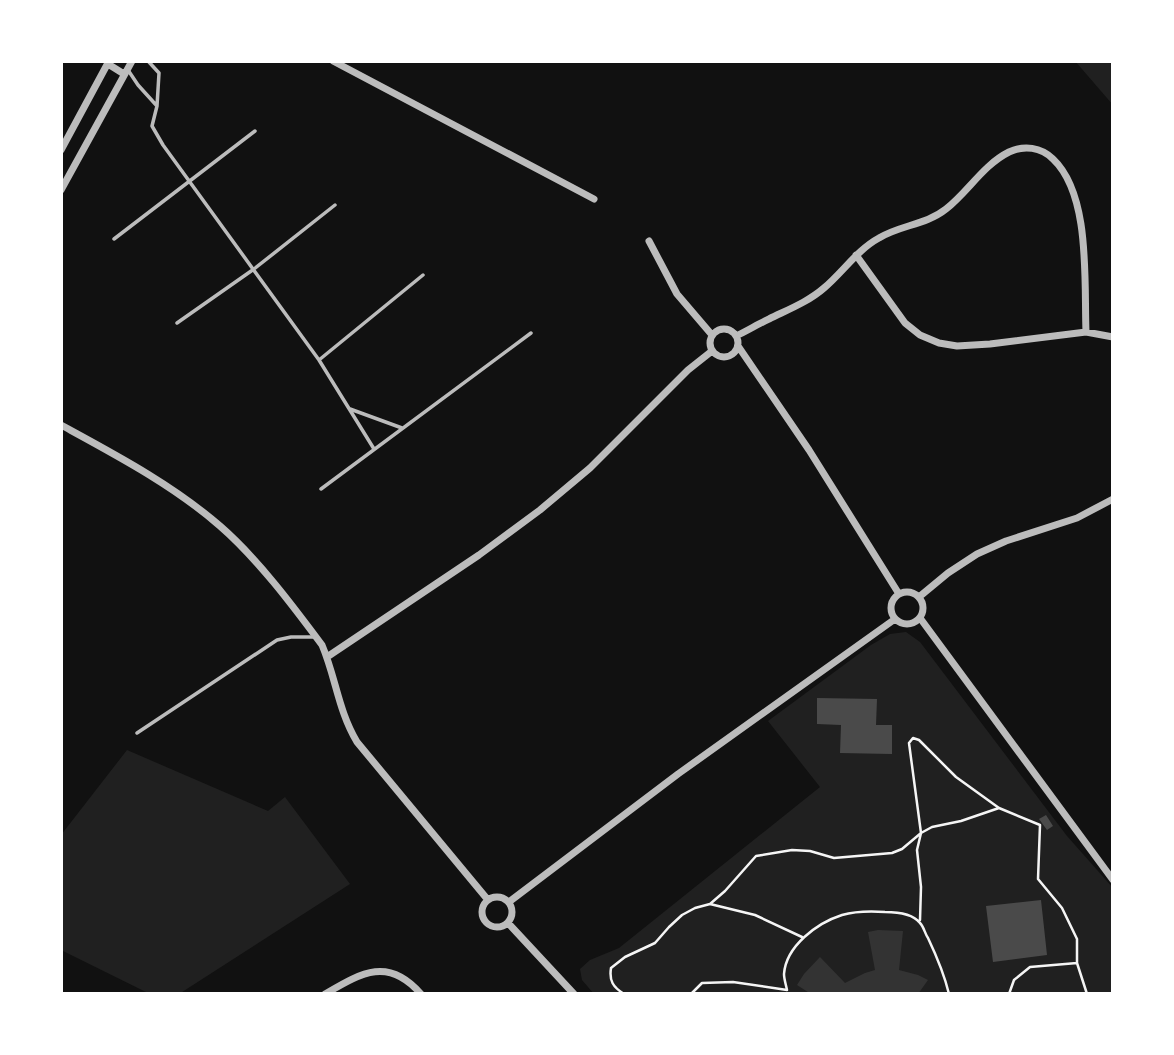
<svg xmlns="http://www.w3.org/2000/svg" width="1174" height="1055" font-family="Signika,sans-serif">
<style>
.green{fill:#202020}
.water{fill:#333}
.building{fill:#4a4a4a}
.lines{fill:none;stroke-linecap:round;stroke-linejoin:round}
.path{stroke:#f5f5f5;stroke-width:2.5}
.service{stroke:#bcbcbc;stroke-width:3.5}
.minor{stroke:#bcbcbc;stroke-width:7}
</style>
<rect width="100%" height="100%" fill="#111"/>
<!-- green -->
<path class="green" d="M 1075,61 L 1113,61 L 1113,105 Z
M 906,632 L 920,642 L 1067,836 L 1113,888 L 1113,994 L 594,994 L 582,980 L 580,969 L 590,960 L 619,948 L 820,787 L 768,721 L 871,645 L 890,634 Z
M 127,750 L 268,811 L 285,797 L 350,884 L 179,994 L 150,994 L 61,950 L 61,835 Z"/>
<!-- water -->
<path class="water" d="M 878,930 L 903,931 L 899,970 L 918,975 L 928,980 L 918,994 L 811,994 L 797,985 L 804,974 L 820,957 L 845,983 L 865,973 L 875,970 L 868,932 Z"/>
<!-- building -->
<path class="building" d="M 817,698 L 877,699 L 876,725 L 892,725 L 892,754 L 840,753 L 841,725 L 817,724 Z
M 1046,815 L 1053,826 L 1047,830 L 1039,819 Z
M 1041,900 L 1047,955 L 993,962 L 986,906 Z"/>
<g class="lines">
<!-- path -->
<path class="path" d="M 710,904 L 755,915 L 802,937
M 920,920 L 921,887 L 917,850 L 921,833 L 909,743 L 913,738 L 919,740 L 956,777 L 999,808
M 624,994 C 613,987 609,981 611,968 L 625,957 L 655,943 L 669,927 L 682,915 L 695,908 L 710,904 L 725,891 L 756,856 L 792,850 L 810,851 L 834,858 L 892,853 L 902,849 L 921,833 L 932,827 L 961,821 L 999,808 L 1040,825 L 1038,879 L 1062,908 L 1077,939 L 1077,963
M 691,994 L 702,983 L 733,982 L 787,990 C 786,985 784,979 784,974 C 786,946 817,923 842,915 C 856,911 871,911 885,912 C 896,912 913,914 920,923 C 924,927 925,934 928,938 C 937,957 944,973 949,994
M 1009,994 L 1014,980 L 1030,967 L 1077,963 L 1087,994"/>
<!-- service -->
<path class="service" d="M 148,61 L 159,73 L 157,106
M 128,70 L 138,85 L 157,106 L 152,126 L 163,145 L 319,360 L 374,449
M 114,239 L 255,131
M 177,323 L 254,269 L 335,205
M 319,360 L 423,275
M 350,409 L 402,428
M 321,489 L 531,333
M 137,733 L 277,640 L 291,637 L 314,637"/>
<!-- minor -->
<path class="minor" d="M 333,61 L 594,199
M 108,64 L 124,74
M 61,150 L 109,61
M 61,190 L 132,61
M 649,241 L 677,294 L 712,335
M 856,255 L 905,323 L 920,335 L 939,343 L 957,346 L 990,344 L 1086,332 L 1113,337
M710 343a14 14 0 1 1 28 0a14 14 0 1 1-28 0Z
M 736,336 C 747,331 758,324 769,319 C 787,310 808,302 824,288 C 843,272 857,250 879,238 C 900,225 926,225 946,209 C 968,192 983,165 1009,152 C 1024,145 1041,147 1053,159 C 1091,195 1084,282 1086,332
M 738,346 L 809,450 L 899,594
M 61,425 C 116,455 173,485 220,526 C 257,558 293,606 322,645 C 336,678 338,710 357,742 L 488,900
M891 608a16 16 0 1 1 32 0a16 16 0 1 1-32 0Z
M 919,597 L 948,573 L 977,554 L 1006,541 L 1077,518 L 1113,499
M 920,618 L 1113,880
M 327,657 L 479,555 L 540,510 L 590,468 L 688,370 L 712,351
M482 912a15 15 0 1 1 30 0a15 15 0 1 1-30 0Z
M 509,902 L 678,774 L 895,619
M 508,923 L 574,994
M 325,994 C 361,973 388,956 421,994"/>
</g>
<!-- border -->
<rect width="1174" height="1055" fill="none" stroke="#ffffff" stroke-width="126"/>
</svg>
